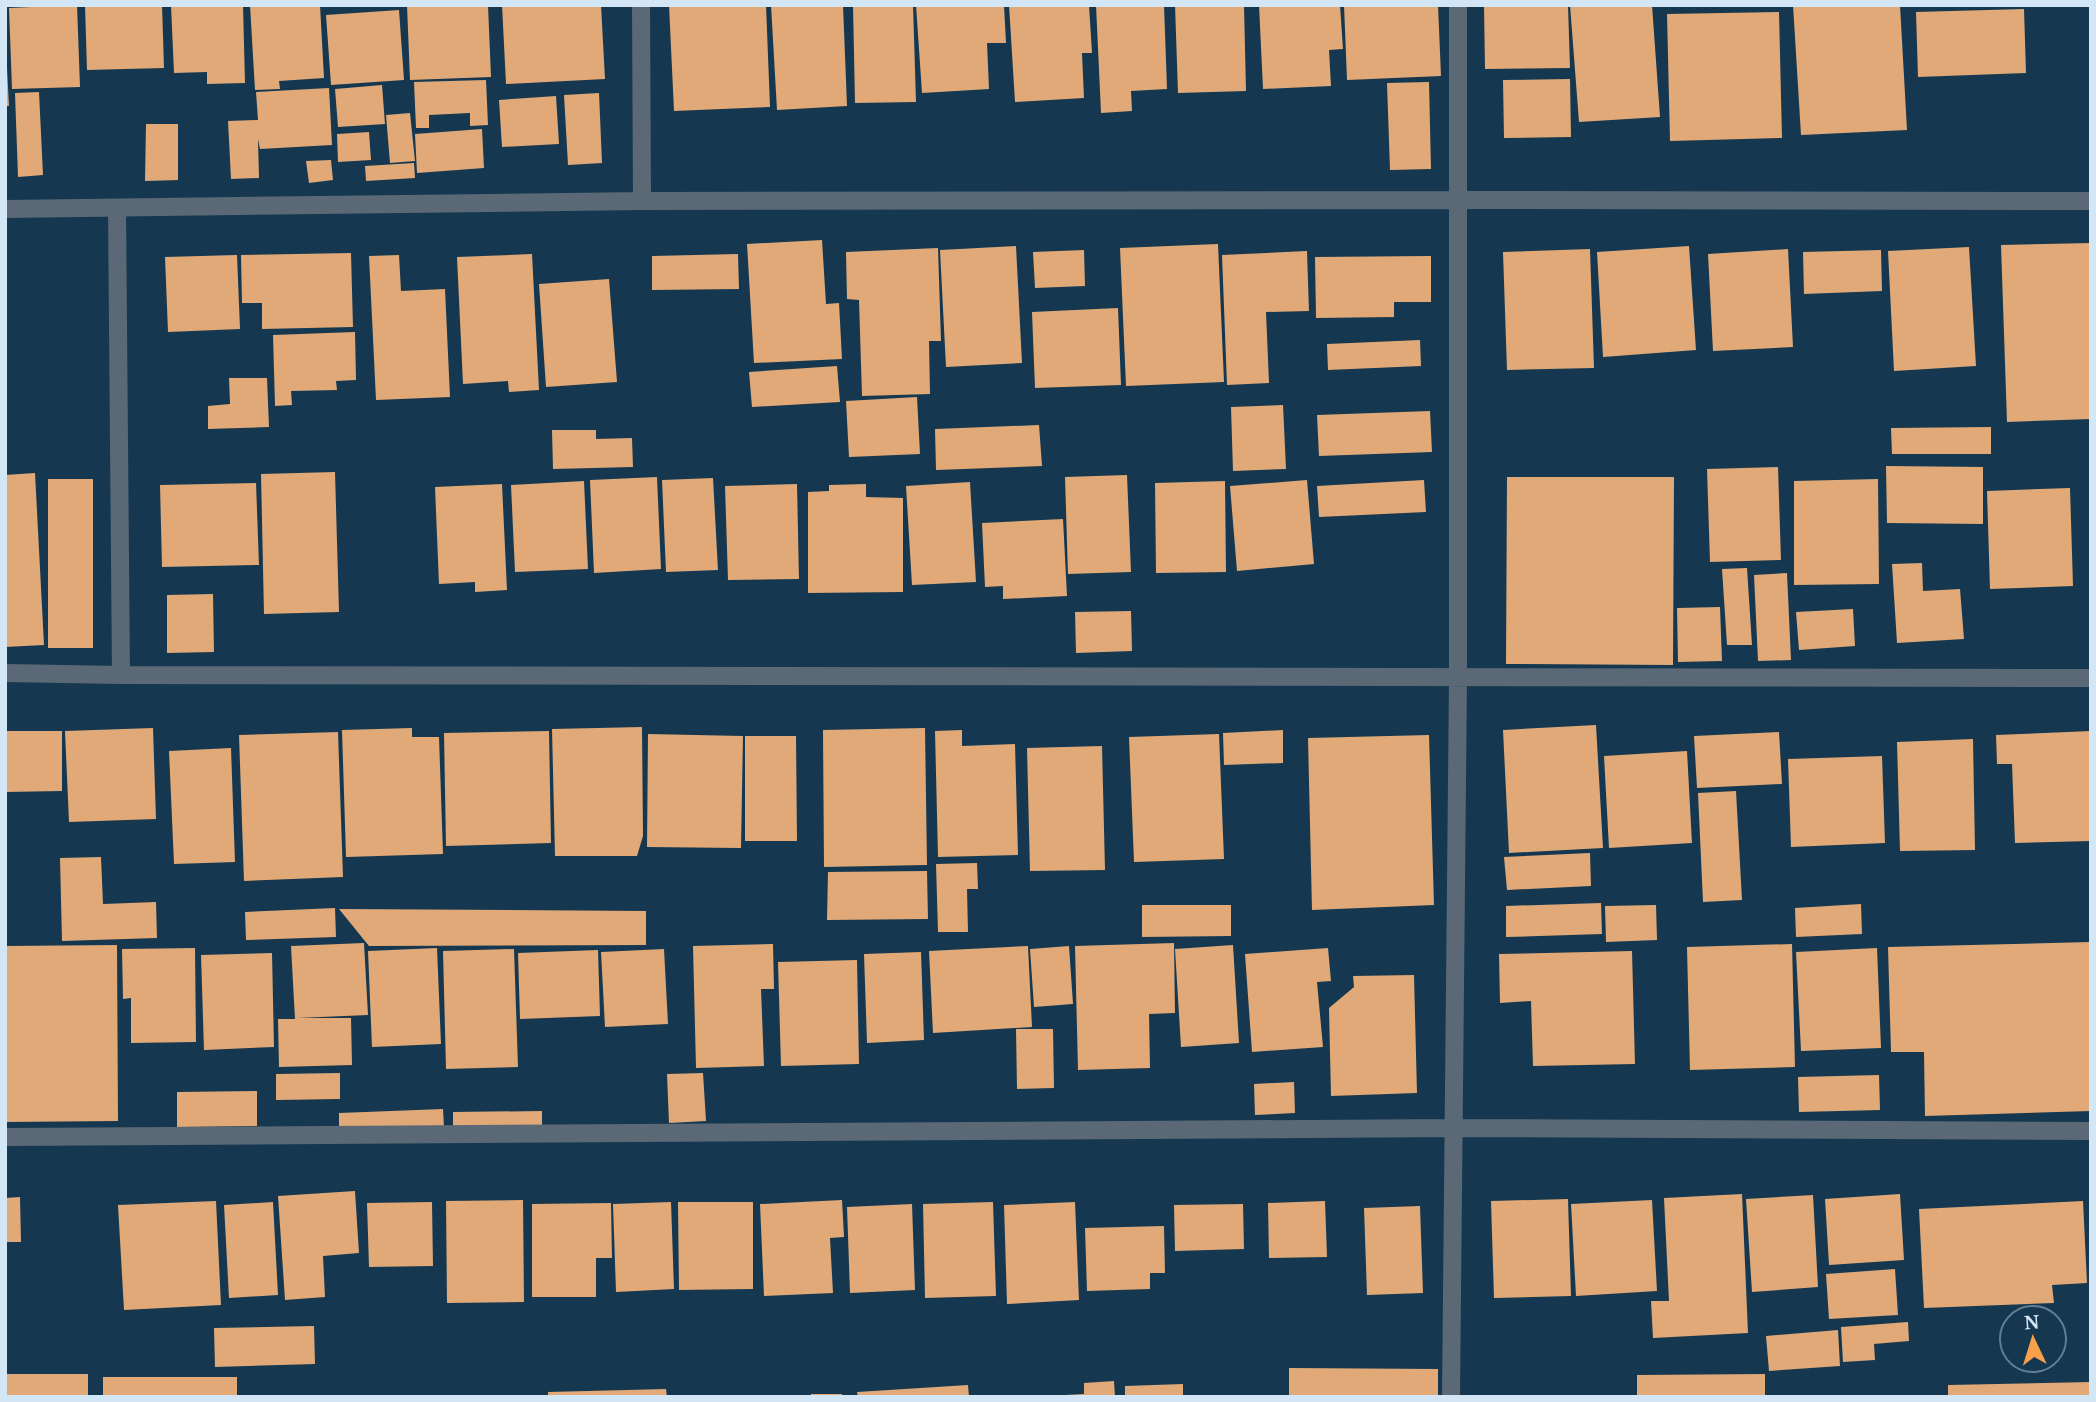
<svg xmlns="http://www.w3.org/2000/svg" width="2096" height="1402" font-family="'Noto Serif',serif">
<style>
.building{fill:#e0a977}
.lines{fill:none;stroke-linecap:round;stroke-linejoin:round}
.minor{stroke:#5a6975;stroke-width:18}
</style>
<rect width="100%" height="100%" fill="#153850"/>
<!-- building -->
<path class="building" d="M 77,5 L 80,87 L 12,89 L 9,8 Z
M 85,5 L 162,5 L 164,68 L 87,70 Z
M 171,5 L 243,5 L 245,83 L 207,84 L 207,72 L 174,73 Z
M 250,5 L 320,5 L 324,78 L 279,81 L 280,89 L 255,90 Z
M 407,5 L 488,5 L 491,77 L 410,80 Z
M 502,5 L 601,5 L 605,79 L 506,84 Z
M 669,5 L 766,5 L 770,107 L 674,111 Z
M 771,5 L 843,5 L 847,106 L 777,110 Z
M 853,5 L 913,5 L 916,102 L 855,103 Z
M 916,5 L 1004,5 L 1006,43 L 987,43 L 989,89 L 922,93 Z
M 1009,5 L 1089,5 L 1092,53 L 1082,53 L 1084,98 L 1015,102 Z
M 1096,5 L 1164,5 L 1167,89 L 1131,91 L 1132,111 L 1101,113 Z
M 1175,5 L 1244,5 L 1246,91 L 1178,93 Z
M 1259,5 L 1340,5 L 1343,49 L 1329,50 L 1331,86 L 1263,89 Z
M 1344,5 L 1438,5 L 1441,76 L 1347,80 Z
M 1484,5 L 1568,5 L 1570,68 L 1485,69 Z
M 1570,5 L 1652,5 L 1660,117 L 1579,122 Z
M 1793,5 L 1900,5 L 1907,130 L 1801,135 Z
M 2024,9 L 2026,73 L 1918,77 L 1916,12 Z
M 399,10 L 404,80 L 331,85 L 326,15 Z
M 1779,12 L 1782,138 L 1670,141 L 1667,14 Z
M 5,68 L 7,68 L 9,106 L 5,106 Z
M 1570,79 L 1571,137 L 1504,138 L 1503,80 Z
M 486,80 L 488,125 L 470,126 L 470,113 L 429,115 L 429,128 L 416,128 L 414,82 Z
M 1429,82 L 1431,169 L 1390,170 L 1387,83 Z
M 382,85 L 385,124 L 338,127 L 335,89 Z
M 329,88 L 332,145 L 260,149 L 258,139 L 259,178 L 231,179 L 228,121 L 258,120 L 256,92 Z
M 39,92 L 43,175 L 18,177 L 15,93 Z
M 599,93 L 602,163 L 568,165 L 564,95 Z
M 556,96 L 559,144 L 502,147 L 499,100 Z
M 410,113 L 415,161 L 390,163 L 386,115 Z
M 146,124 L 178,124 L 178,180 L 145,181 Z
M 482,129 L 484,168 L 417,173 L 415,134 Z
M 369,132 L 371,160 L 338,162 L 337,134 Z
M 331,160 L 333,180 L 309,183 L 306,161 Z
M 414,163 L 415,178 L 366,181 L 365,166 Z
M 822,240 L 826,304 L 839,303 L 842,359 L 754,363 L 747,244 Z
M 2091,243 L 2091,419 L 2007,422 L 2001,245 Z
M 1218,244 L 1224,382 L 1126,386 L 1120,248 Z
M 1016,246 L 1022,363 L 946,367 L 940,250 Z
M 1689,246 L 1696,350 L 1603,357 L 1597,252 Z
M 1969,247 L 1976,366 L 1894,371 L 1888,251 Z
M 938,248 L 941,341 L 929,341 L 930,394 L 862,396 L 859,300 L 847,299 L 846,252 Z
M 1590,249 L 1594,368 L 1507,370 L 1503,252 Z
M 1788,249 L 1793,347 L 1713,351 L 1708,254 Z
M 1084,250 L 1085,286 L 1035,288 L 1033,252 Z
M 1881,250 L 1882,291 L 1804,294 L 1803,252 Z
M 1307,251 L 1309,311 L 1266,312 L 1269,383 L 1227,385 L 1222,255 Z
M 351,253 L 353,327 L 262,329 L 262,303 L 242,303 L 241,255 Z
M 532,254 L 539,390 L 509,392 L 508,381 L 463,384 L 457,257 Z
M 738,254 L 739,289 L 652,290 L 652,256 Z
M 237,255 L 240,329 L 168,332 L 165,257 Z
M 399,255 L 401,291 L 445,289 L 450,397 L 376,400 L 369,256 Z
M 1431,256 L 1431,302 L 1394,302 L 1394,317 L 1316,318 L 1315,257 Z
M 609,279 L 617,382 L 546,387 L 539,284 Z
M 1118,308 L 1121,385 L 1035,388 L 1032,312 Z
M 355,332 L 356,380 L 336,381 L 337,390 L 291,391 L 292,405 L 275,406 L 273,335 Z
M 1420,340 L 1421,366 L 1328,370 L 1327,344 Z
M 837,366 L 840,402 L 752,407 L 749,372 Z
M 229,378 L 267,378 L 269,427 L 208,429 L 208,406 L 230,404 Z
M 917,397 L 920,454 L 849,457 L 846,401 Z
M 1283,405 L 1286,469 L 1233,471 L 1231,407 Z
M 1430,411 L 1432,452 L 1319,456 L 1317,415 Z
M 1039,425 L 1042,466 L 936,470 L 935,429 Z
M 1991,427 L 1991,454 L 1892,454 L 1891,428 Z
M 552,430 L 596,430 L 596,439 L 632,438 L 633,467 L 553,469 Z
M 1886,466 L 1983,467 L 1983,524 L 1887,523 Z
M 1778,467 L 1781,560 L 1710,562 L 1707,469 Z
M 335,472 L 339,612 L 264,614 L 261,474 Z
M 35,473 L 44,645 L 5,647 L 5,475 Z
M 1127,475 L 1131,572 L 1068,574 L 1065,477 Z
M 657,477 L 661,569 L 594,573 L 590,480 Z
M 1507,477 L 1674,477 L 1673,665 L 1506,664 Z
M 713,478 L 718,570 L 666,572 L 662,480 Z
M 48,479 L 93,479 L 93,648 L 48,648 Z
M 1878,479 L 1879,584 L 1794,585 L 1794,481 Z
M 1307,480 L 1314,564 L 1237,571 L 1230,486 Z
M 1424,480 L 1426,512 L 1319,517 L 1317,486 Z
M 584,481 L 588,569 L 515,572 L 511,485 Z
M 1225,481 L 1226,572 L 1156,573 L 1155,483 Z
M 970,482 L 976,582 L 912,585 L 906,486 Z
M 256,483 L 259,565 L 162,567 L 160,485 Z
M 502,484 L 507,590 L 475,592 L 475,582 L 439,584 L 435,487 Z
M 797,484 L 799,579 L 728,580 L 725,486 Z
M 866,484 L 866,497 L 903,498 L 903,592 L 808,593 L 808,492 L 829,491 L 829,485 Z
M 2070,488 L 2073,586 L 1990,589 L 1987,491 Z
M 1063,519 L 1067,596 L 1003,599 L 1003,586 L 985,587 L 982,523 Z
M 1922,563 L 1923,591 L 1960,589 L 1964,639 L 1897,643 L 1892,564 Z
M 1747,568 L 1752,645 L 1727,645 L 1722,569 Z
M 1787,573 L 1791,660 L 1758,661 L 1754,575 Z
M 213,594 L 214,652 L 167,653 L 167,595 Z
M 1720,607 L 1722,661 L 1678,662 L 1677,608 Z
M 1853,609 L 1855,646 L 1799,650 L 1796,612 Z
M 1131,611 L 1132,651 L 1076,653 L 1075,612 Z
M 1596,725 L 1603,848 L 1509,853 L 1503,730 Z
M 642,727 L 643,836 L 637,856 L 555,856 L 552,729 Z
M 153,728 L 156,819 L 69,822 L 65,731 Z
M 412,728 L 412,737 L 439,737 L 443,854 L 346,857 L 342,730 Z
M 925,728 L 927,865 L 824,867 L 823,730 Z
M 962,730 L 962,746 L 1015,744 L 1018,855 L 938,857 L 935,731 Z
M 1283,730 L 1283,763 L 1224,765 L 1223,733 Z
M 5,731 L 62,731 L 62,791 L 5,792 Z
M 549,731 L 551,843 L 446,846 L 444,733 Z
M 2091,731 L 2091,841 L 2015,843 L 2012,764 L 1997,764 L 1996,735 Z
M 338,732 L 343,877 L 244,881 L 239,735 Z
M 1779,732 L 1782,784 L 1697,788 L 1694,736 Z
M 648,734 L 743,736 L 741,848 L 647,847 Z
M 1219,734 L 1224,859 L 1134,862 L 1129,737 Z
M 1429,735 L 1434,905 L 1312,910 L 1308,738 Z
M 745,736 L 796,736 L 797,841 L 745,841 Z
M 1973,739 L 1975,850 L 1900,851 L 1897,742 Z
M 1102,746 L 1105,870 L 1030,871 L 1027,748 Z
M 231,748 L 235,862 L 174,864 L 169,751 Z
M 1687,751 L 1692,843 L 1609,848 L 1604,756 Z
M 1882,756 L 1885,843 L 1791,847 L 1788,759 Z
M 1736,791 L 1742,900 L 1703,902 L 1698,793 Z
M 1590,853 L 1591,886 L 1507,890 L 1504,857 Z
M 101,857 L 103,904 L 156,902 L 157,938 L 62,941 L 60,858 Z
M 977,863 L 978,889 L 967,889 L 968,932 L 938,932 L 936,864 Z
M 927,871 L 928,919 L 827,920 L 828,872 Z
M 1601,903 L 1602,934 L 1506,937 L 1506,906 Z
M 1861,904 L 1862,934 L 1796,937 L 1795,908 Z
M 1142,905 L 1231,905 L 1231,936 L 1142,937 Z
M 1656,905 L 1657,940 L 1606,942 L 1605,906 Z
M 335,908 L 336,937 L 246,940 L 245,912 Z
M 339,909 L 646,911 L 646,945 L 369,946 Z
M 2090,942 L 2091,1111 L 1925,1116 L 1924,1052 L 1891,1052 L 1888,947 Z
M 364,943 L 368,1015 L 297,1018 L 351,1018 L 352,1065 L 279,1067 L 278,1019 L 295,1019 L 291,946 Z
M 1174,943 L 1175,1013 L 1149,1014 L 1150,1068 L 1078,1070 L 1075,946 Z
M 773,944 L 774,989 L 761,989 L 764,1066 L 696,1068 L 693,946 Z
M 1792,944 L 1795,1067 L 1690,1070 L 1687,947 Z
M 117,945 L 118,1121 L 5,1122 L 5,946 Z
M 1233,945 L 1239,1043 L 1181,1047 L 1175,949 Z
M 1028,946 L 1032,1027 L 933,1033 L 929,951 Z
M 1069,946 L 1073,1004 L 1034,1007 L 1030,949 Z
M 195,948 L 196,1042 L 131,1043 L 131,998 L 123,999 L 122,949 Z
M 437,948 L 441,1044 L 372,1047 L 368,951 Z
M 1328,948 L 1331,981 L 1317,982 L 1323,1047 L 1252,1052 L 1245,954 Z
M 1877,948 L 1881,1048 L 1801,1051 L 1796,952 Z
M 514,949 L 518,1067 L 446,1069 L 443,951 Z
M 664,949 L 668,1024 L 605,1027 L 601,952 Z
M 598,950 L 600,1016 L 520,1019 L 518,953 Z
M 1632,951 L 1635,1064 L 1533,1066 L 1531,1001 L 1500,1003 L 1499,954 Z
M 921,952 L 924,1040 L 867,1043 L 864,954 Z
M 272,953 L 274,1047 L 204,1050 L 201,955 Z
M 857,960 L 859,1064 L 781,1066 L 778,962 Z
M 1414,975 L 1417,1093 L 1331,1096 L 1329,1008 L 1354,987 L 1353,976 Z
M 1016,1029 L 1053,1029 L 1054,1088 L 1017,1089 Z
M 340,1073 L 340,1099 L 276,1100 L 276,1074 Z
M 703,1073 L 706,1121 L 669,1123 L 667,1074 Z
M 1879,1075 L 1880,1110 L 1799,1112 L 1798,1077 Z
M 1294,1082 L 1295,1113 L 1255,1115 L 1254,1084 Z
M 257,1091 L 257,1126 L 177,1127 L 177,1092 Z
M 443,1109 L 444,1127 L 339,1130 L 339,1113 Z
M 542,1111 L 542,1128 L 453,1129 L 453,1112 Z
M 355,1191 L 359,1253 L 323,1256 L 325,1297 L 285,1300 L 278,1196 Z
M 1742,1194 L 1748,1333 L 1653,1338 L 1651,1301 L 1669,1301 L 1664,1198 Z
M 1900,1194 L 1904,1260 L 1829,1265 L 1825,1199 Z
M 1813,1195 L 1818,1287 L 1752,1292 L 1746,1199 Z
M 20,1197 L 21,1242 L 5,1242 L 5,1198 Z
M 1568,1199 L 1571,1296 L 1494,1298 L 1491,1201 Z
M 523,1200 L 524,1302 L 447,1303 L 446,1201 Z
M 842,1200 L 844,1237 L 830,1238 L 833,1293 L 764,1296 L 760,1204 Z
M 1652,1200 L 1657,1291 L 1576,1296 L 1571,1204 Z
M 216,1201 L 221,1305 L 124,1310 L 118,1205 Z
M 1325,1201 L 1327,1257 L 1269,1258 L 1268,1203 Z
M 2083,1201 L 2087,1283 L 2052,1285 L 2054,1303 L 1924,1308 L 1919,1209 Z
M 273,1202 L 278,1295 L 229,1298 L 224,1205 Z
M 432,1202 L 433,1266 L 369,1267 L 367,1203 Z
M 671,1202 L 674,1289 L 616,1292 L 613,1204 Z
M 678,1202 L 753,1202 L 753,1289 L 679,1290 Z
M 993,1202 L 996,1296 L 925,1298 L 923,1204 Z
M 1075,1202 L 1079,1300 L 1007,1304 L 1004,1205 Z
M 611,1203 L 612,1258 L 596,1258 L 596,1297 L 532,1297 L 532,1204 Z
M 912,1204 L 915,1290 L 850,1293 L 847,1207 Z
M 1243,1204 L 1244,1249 L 1175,1251 L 1174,1205 Z
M 1420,1206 L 1423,1293 L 1367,1295 L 1364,1208 Z
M 1164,1226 L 1165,1273 L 1150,1273 L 1150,1289 L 1087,1291 L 1085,1228 Z
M 1895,1269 L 1898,1315 L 1829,1319 L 1826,1274 Z
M 1908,1322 L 1909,1341 L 1874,1344 L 1875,1360 L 1843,1362 L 1841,1327 Z
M 314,1326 L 315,1364 L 215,1367 L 214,1328 Z
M 1838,1330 L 1840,1366 L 1769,1371 L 1766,1336 Z
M 1289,1368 L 1438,1369 L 1438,1397 L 1289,1397 Z
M 5,1374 L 88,1374 L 88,1397 L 5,1397 Z
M 1765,1374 L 1765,1397 L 1637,1397 L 1637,1375 Z
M 103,1377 L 237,1377 L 237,1397 L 103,1397 Z
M 1114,1381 L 1115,1397 L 1065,1397 L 1065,1395 L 1084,1394 L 1084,1383 Z
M 2091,1382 L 2091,1397 L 1948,1397 L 1948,1385 Z
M 1183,1384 L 1183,1397 L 1125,1397 L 1125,1386 Z
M 968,1385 L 969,1397 L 858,1397 L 857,1392 Z
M 666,1389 L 667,1397 L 548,1397 L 548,1392 Z
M 811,1394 L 842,1394 L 842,1397 L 811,1397 Z"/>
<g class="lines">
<!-- minor -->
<path class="minor" d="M 641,5 L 642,201
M 117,208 L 121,675
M 5,209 L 642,201 L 1458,200 L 2091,201
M 5,673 L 121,675 L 2091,678
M 5,1137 L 1453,1128 L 2091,1131
M 1451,1397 L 1458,678 L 1458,5"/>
</g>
<!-- border -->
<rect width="2096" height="1402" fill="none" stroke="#d3e6f5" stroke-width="14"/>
<!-- north arrow -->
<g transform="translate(2033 1339) rotate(356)"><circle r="33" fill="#153850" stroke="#617e92" stroke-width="2"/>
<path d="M0-5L12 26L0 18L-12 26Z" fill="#f8a14a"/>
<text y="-10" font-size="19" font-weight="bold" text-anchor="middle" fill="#d3e6f5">N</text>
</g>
</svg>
